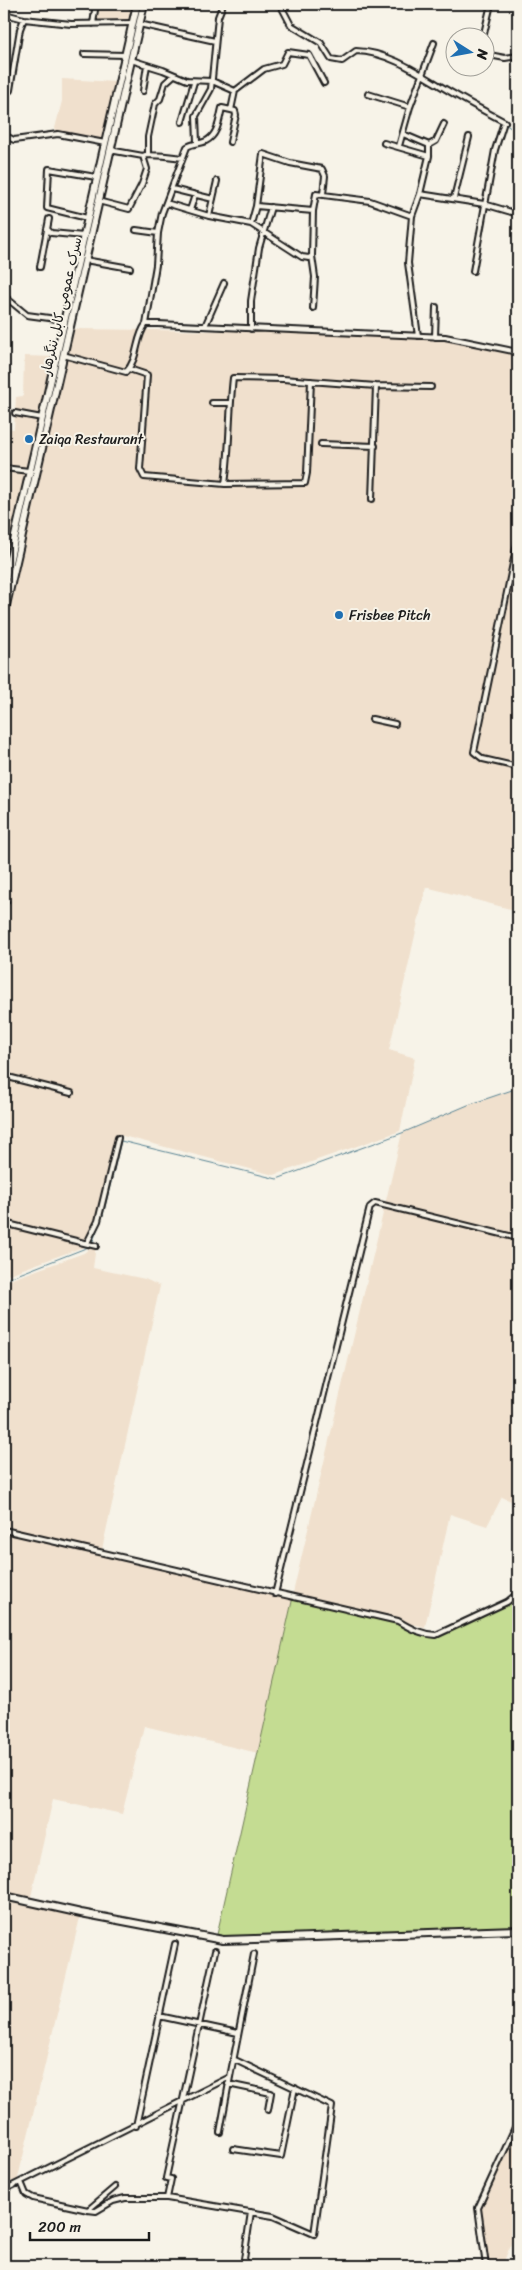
<svg xmlns="http://www.w3.org/2000/svg" width="522" height="2270" font-family="Sriracha,'Playpen Sans Arabic',sans-serif">
<style>
.built{fill:#f0e0cd}
.green{fill:#c4dc92;stroke:#707c57}
.lines{fill:none;stroke-linecap:round;stroke-linejoin:round}
.stream{stroke:#598393;stroke-width:1}
.minor-casing{stroke:#1c1c1c;stroke-width:8}
.trunk-casing{stroke:#1c1c1c;stroke-width:10}
.minor{stroke:#f7f3e8;stroke-width:4}
.trunk{stroke:#f7f3e8;stroke-width:6}
.poi-dot{fill:#1f6fb2;stroke:#f7f3e8;stroke-width:2}
.labels{text-anchor:middle;stroke-width:4;stroke-linejoin:round;paint-order:stroke}
.street-label{font-size:14px;fill:#1c1c1c;stroke:#f7f3e8}
.poi-label{font-size:14px;fill:#1c1c1c;stroke:#f7f3e8;text-anchor:start}
</style>
<rect width="100%" height="100%" fill="#f7f3e8"/>
<filter id="ink" filterUnits="userSpaceOnUse"><feTurbulence type="fractalNoise" baseFrequency=".02" numOctaves="2"/><feDisplacementMap in="SourceGraphic" scale="10" xChannelSelector="R" yChannelSelector="G"/><feConvolveMatrix kernelMatrix="1 2 1 2 8 2 1 2 1" color-interpolation-filters="sRGB"/></filter>
<g filter="url(#ink)">
<!-- built -->
<path class="built" d="M 97,4 L 134,4 L 130,22 L 95,24 Z
M 62,79 L 115,82 L 104,141 L 54,132 L 62,101 Z
M 74,329 L 451,334 L 518,351 L 518,911 L 426,887 L 389,1050 L 415,1058 L 400,1131 L 274,1175 L 119,1135 L 91,1244 L 4,1276 L 4,635 Z
M 24,356 L 55,357 L 11,554 L 4,552 L 4,428 L 14,429 L 16,397 L 23,396 Z
M 518,1088 L 518,1504 L 502,1497 L 487,1526 L 450,1514 L 425,1627 L 293,1597 L 258,1753 L 144,1726 L 122,1814 L 53,1799 L 30,1901 L 81,1913 L 16,2186 L 11,2181 L 4,2157 L 4,1282 L 84,1253 L 92,1246 L 96,1246 L 93,1268 L 145,1279 L 160,1286 L 101,1554 L 292,1597 L 402,1133 L 468,1105 Z
M 518,2121 L 518,2227 L 502,2266 L 486,2266 L 478,2208 Z"/>
<!-- green -->
<path class="green" d="M 518,1593 L 518,1930 L 216,1939 L 293,1597 L 398,1621 C 409,1628 421,1634 435,1635 C 445,1635 509,1601 518,1593 Z"/>
<g class="lines">
<!-- stream -->
<path class="stream" d="M 296,30 L 322,47
M 382,58 L 415,73
M 334,61 L 342,63
M 448,93 L 477,109
M 505,124 L 518,133
M 4,1280 L 91,1246 L 103,1215 L 121,1141 L 277,1179 L 402,1133 L 468,1105 L 518,1088"/>
<!-- minor casing -->
<g class="minor-casing">
<path id="minor" d="M 280,4 L 291,25 L 321,43 L 331,59 L 342,61 L 356,51 C 392,52 424,77 454,94 C 471,104 488,113 505,122
M 4,10 L 5,14 L 24,19 L 71,24 L 132,23
M 93,24 L 95,10
M 139,24 L 215,41
M 483,38 L 491,4
M 453,47 L 454,48
M 84,54 L 125,55
M 484,54 L 505,58 L 518,56
M 131,60 L 163,70 L 187,80 L 212,81 L 235,91
M 10,90 L 20,29 L 24,19
M 143,91 L 147,65
M 368,94 L 410,107 L 399,146
M 410,107 L 434,43
M 182,122 L 194,82
M 403,134 L 429,145 L 429,156 L 420,194 L 412,216 L 408,263 L 418,336
M 4,135 L 14,140 L 58,134 L 105,143
M 197,142 L 196,116 L 211,89 L 218,17 L 223,4
M 230,142 L 236,115 L 235,111 L 231,110
M 384,143 L 429,156
M 429,145 L 436,141 L 444,124
M 110,148 L 115,151 L 143,156 L 145,155 C 158,155 170,156 183,158
M 148,155 L 148,137 L 155,104 L 160,99 L 165,83 L 174,75
M 172,189 L 213,199
M 420,194 L 484,204 L 518,214
M 454,198 L 469,137
M 98,201 L 129,209 L 142,184 L 147,169 L 143,156
M 166,203 L 209,216 L 251,224 L 302,257 L 309,258 L 312,256 L 313,211 L 316,194 L 370,201 L 412,216
M 256,206 L 313,211
M 190,210 L 195,195
M 209,216 L 217,181
M 87,218 L 47,208 L 49,169 L 96,177
M 251,224 L 256,206 L 263,154 L 290,163 L 322,169 L 325,176 L 323,194
M 47,229 L 51,233 L 84,236
M 136,230 L 158,233
M 312,256 L 315,277 L 313,308
M 85,260 L 130,268
M 40,267 L 49,219
M 473,271 L 495,150 L 503,125
M 4,296 L 27,315 L 64,320
M 146,324 L 156,265 L 158,233 L 162,213 L 187,147 C 193,143 200,144 206,141 C 218,135 219,120 222,108 L 231,110 L 235,91 L 264,69 L 282,64 L 288,52 L 309,55 L 324,83
M 205,326 L 224,283
M 251,329 L 251,301 L 259,248 L 271,207
M 435,337 L 436,307
M 63,355 L 126,372 C 139,358 135,338 146,324 L 158,324 L 445,337 L 518,352
M 129,369 L 147,375 L 140,469 L 144,477 L 225,484 L 305,483 L 307,473 L 311,381
M 212,403 L 230,403
M 15,413 L 42,418
M 321,444 L 375,446
M 4,468 L 29,471
M 225,484 C 230,448 229,413 233,378 L 283,379 L 376,386 L 431,387
M 372,499 L 376,386
M 518,539 L 474,752 L 483,759 L 518,767
M 372,719 L 395,724
M 4,901 L 6,902
M 4,1076 L 71,1093
M 4,1223 L 96,1246
M 87,1243 L 98,1221 L 118,1138
M 4,1530 L 398,1621 C 411,1629 421,1634 436,1635 L 507,1602 L 518,1593
M 275,1594 L 370,1207 L 375,1203 L 518,1238
M 159,2016 L 238,2033
M 228,2084 L 271,2093 L 268,2110
M 136,2126 L 175,1944
M 220,2132 L 230,2077
M 233,2149 L 281,2156 L 295,2088
M 21,2182 L 26,2194 L 33,2198 L 88,2210 L 96,2211 L 113,2201 L 125,2198 L 167,2198 L 273,2216 L 314,2234 L 332,2106 L 233,2059
M 4,2190 L 230,2077 L 254,1954
M 167,2198 L 171,2179 L 166,2178 L 215,1951
M 88,2210 L 115,2187
M 243,2266 L 251,2212
M 486,2266 L 478,2208 L 518,2121"/>
</g>
<!-- trunk casing -->
<g class="trunk-casing">
<path id="trunk" d="M 4,584 L 137,4
M 4,614 L 144,4
M 4,1896 L 81,1913 L 223,1940 L 518,1930"/>
</g>
<!-- minor -->
<use href="#minor" class="minor"/>
<!-- trunk -->
<use href="#trunk" class="trunk"/>
</g>
</g>
<!-- markers -->
<g class="poi-dot">
<circle cx="29" cy="439" r="5"/>
<circle cx="339" cy="615" r="5"/>
</g>
<g class="labels">
<!-- street labels -->
<g class="street-label">
<text transform="translate(61 306) rotate(-77)" y="5">سرک عمومی کابل ننگرهار</text>
</g>
<!-- poi labels -->
<g class="poi-label">
<text x="39" y="444">Zaiqa Restaurant</text>
<text x="349" y="620">Frisbee Pitch</text>
</g>
</g>
<!-- margin -->
<rect width="522" height="2270" fill="none" stroke="#f7f3e8" stroke-width="20"/>
<rect x="10" y="10" width="502" height="2250" fill="none" stroke="#1c1c1c" stroke-width="2" filter="url(#ink)"/>
<!-- north arrow -->
<g transform="translate(470 52) rotate(101)"><circle r="24" fill="#f7f3e8" stroke="#9f9d96"/>
<path d="M0-4L9 19L0 12L-9 19Z" fill="#1f6fb2"/>
<text y="-8" font-size="14" font-weight="bold" text-anchor="middle" fill="#1c1c1c">N</text>
</g>
<!-- scale -->
<path d="M30 2232v8h119v-8" fill="none" stroke="#1c1c1c" stroke-width="2.5"/>
<text x="38" y="2232" font-size="15" fill="#1c1c1c" stroke="#f7f3e8" stroke-width="4" paint-order="stroke">200 m</text>
</svg>
